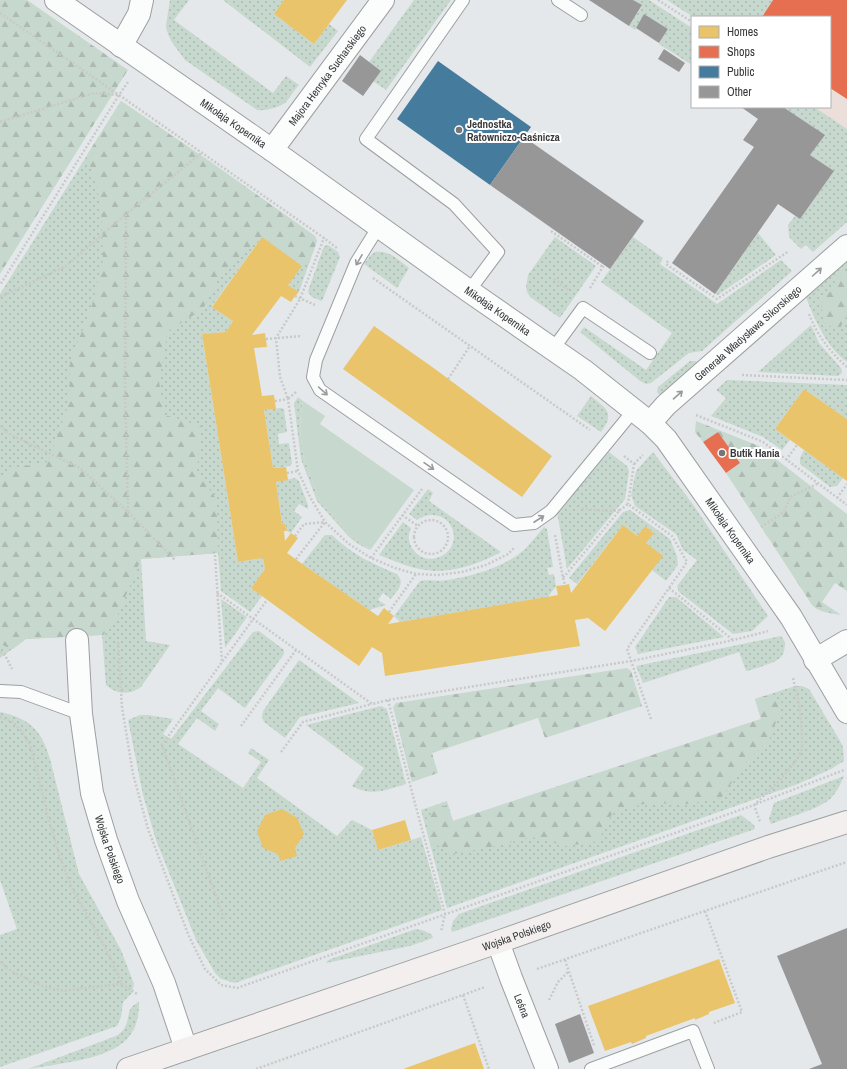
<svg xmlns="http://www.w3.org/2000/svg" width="847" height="1069" font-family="'Archivo Narrow',sans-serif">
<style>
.commercial{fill:#eadfda}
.grass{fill:url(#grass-dots)}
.forest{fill:url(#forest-firs)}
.park{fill:#c7d8ce}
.homes{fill:#e9c46a}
.shops{fill:#e76f51}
.public{fill:#457b9d}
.building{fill:#979798}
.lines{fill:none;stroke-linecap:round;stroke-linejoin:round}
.service-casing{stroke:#9d9fa0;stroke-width:14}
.minor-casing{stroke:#9d9fa0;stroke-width:24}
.secondary-casing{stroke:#9d9fa0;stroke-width:24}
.path{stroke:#c8c9c9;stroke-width:2.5;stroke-dasharray:2 2;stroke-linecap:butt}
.service{stroke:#fbfcfc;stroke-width:12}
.minor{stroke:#fbfcfc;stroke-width:22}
.secondary{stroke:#f2efee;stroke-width:22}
.oneway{stroke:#9a9a9c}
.poi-dot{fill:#757678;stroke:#fff;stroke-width:1.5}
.labels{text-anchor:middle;stroke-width:4;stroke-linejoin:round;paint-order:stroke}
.street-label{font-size:11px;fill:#38393b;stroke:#fff}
.poi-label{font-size:11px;font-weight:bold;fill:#38393b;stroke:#fff;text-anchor:start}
</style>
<defs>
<pattern id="grass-dots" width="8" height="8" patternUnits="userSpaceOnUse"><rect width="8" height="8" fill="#c7d8ce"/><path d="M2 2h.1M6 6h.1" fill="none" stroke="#acbab2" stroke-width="1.8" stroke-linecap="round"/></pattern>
<pattern id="forest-firs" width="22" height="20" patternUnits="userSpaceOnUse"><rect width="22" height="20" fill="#c7d8ce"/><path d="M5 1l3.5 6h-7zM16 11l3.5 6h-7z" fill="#acbab2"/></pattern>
</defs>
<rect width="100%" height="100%" fill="#e5e8ea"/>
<!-- commercial -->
<path class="commercial" d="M 847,0 L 847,135 L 805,107 L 830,107 L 830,17 L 762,17 Z"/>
<!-- grass -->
<path class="grass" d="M 170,0 L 189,0 L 174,20 L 273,93 L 286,76 L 299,85 C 294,90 290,98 285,103 C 278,108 265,111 257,110 L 185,60 L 171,41 L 168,34 L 166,27 L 167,19 Z
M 223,0 L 284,0 L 274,14 L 314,44 L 329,24 L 338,31 L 310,67 Z
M 414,0 L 451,0 L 386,90 L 373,81 L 381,71 L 369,62 Z
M 633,0 L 649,0 L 692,28 L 692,65 L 659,44 L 668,29 L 644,14 L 635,30 L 629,26 L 642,6 Z
M 667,0 L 773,0 L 762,17 L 693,17 Z
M 121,101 L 212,163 L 315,236 L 317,241 L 299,292 L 288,285 L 301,266 L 262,237 L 212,306 L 233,321 L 226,332 L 202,334 L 238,562 L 263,558 L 265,569 L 251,588 L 262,596 L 250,612 L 221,591 L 218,553 L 141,559 L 146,641 L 170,645 L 141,687 C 129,696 116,694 106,685 L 102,635 L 26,639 L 0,658 L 0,294 Z
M 783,107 L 814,107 L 847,129 L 847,222 L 813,252 L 806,245 L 801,249 L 789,237 L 788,225 L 795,216 L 800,219 L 834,171 L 810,155 L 824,136 Z
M 758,233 L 776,255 L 718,295 L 715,294 Z
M 555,237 L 596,266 L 560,318 L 530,297 L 527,292 L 526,287 L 528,275 Z
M 633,237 L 663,258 L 660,264 L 717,304 L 781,260 L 792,271 L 702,351 L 689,353 L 651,383 L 646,384 L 640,381 L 580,332 L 584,327 L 646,370 L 672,333 L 601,282 Z
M 328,245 L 338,252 L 340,257 L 322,301 C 317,299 310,298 308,291 L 324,246 Z
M 375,252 C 390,250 398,260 409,268 L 397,288 L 364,264 L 371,255 Z
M 847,260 L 847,362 C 827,348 814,319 806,297 Z
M 811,325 L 819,343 L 841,368 L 842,373 L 838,376 L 758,372 Z
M 690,361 L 696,361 L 699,364 L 661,396 L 657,392 L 658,387 Z
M 727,380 L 847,385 L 847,419 L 804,389 L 775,429 L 790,440 L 782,450 L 763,437 L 711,416 L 726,398 L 716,390 Z
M 591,396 C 607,409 615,413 601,432 L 577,416 Z
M 298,397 L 303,401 L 301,414 L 300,428 L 302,449 L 304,458 L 320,501 L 335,519 L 351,536 L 360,543 L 371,549 L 370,550 L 358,544 L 349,537 L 317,501 L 301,459 L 294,403 Z
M 281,408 L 284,409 L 287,432 L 278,434 L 279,444 L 289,443 L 292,463 L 290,466 L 273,468 L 264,410 Z
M 804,450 L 843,478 L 837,486 L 830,487 L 800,464 L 800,458 Z
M 609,452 L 627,466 L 629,471 L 625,499 L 567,569 L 557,512 Z
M 653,452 L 692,503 L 768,616 L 752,631 L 733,634 L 679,592 L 677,586 L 697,560 L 683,550 L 676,534 L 635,506 L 631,495 L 636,471 Z
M 295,478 L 299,481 L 308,505 L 308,509 L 299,504 L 294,511 L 302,517 L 291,533 L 287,531 L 285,524 L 282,524 L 276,482 Z
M 428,489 L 433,493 L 429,501 L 501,552 C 479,564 451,574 426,570 C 410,568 394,561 379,555 L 403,522 L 411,528 C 408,534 408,540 411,546 C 424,573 465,553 451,526 C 444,513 428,512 417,520 L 409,514 Z
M 630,510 L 670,539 L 677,556 L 678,565 L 666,581 L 652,570 L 662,556 L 646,543 L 654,533 L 645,526 L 637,536 L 623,525 L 577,584 L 569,578 L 623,512 Z
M 544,527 L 547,529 L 553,567 L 547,568 L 549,575 L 554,574 L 556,586 L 548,597 L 400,622 L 394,616 L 420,581 C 429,579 439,582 448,580 C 474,576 505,567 525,549 C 532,542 538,534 544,527 Z
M 325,535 L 332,535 C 353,555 371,563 397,574 C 406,584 397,590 391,599 L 383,593 L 378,600 L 386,605 L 369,610 L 302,564 Z
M 669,597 L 676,597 L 724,637 L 638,654 L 635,647 Z
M 221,599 L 247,617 L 225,648 Z
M 259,631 L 284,650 L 284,654 L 245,708 L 218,688 L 201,711 L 219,724 L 215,731 L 197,718 L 178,744 L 243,788 L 261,762 L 248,753 L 251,748 L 269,760 L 257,778 L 337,836 L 352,820 L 372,830 L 378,850 L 421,837 L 442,910 L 235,983 L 221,979 L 215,973 L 196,940 L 156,840 L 143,795 L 128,720 L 140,715 L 148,715 L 173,719 L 163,734 L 171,739 L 253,632 Z
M 781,636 L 785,642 C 785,648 784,654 780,658 C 775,663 754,669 746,671 L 739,652 L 643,683 L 636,666 Z
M 299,660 L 359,703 L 300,717 L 285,738 L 264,722 L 262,717 L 263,711 Z
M 795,686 L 802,686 L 809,689 L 839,739 L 843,747 L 844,761 L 831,769 L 798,784 L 447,908 L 421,810 L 447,801 L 453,821 L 761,719 L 755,699 Z
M 381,706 L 387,709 L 406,784 C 386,790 372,797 352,786 L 364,768 L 306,725 Z
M 0,712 C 30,719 41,729 50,759 L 79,874 L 121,950 L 134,984 L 132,993 L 123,1002 L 121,1017 L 117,1026 L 0,1067 L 0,935 L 17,929 L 0,880 Z
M 844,776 C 840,785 836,794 829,800 C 814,811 788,817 771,824 L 769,819 L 774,803 Z
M 741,815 L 754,825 L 755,829 L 452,932 L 451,929 L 453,921 L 459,914 Z
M 416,929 L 425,931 L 432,935 L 433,938 L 410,946 L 326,963 L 328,960 Z
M 139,1002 C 139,1016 137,1028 127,1039 C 108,1060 55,1064 28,1069 L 116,1036 C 120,1033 123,1031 125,1027 C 131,1015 125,1009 139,1002 Z"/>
<!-- forest -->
<path class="forest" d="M 0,0 L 27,0 L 128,70 L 0,274 Z
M 121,101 L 212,163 L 315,236 L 317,241 L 310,260 L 302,266 L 262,237 L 222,272 L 203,309 L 168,331 L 159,382 L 165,415 L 201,426 L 197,472 L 217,500 L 218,553 L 141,559 L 117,617 L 103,635 L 26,639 L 13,649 L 0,644 L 0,481 L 8,469 L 48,462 L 69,403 L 70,361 L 91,309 L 103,260 L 101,204 L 87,155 Z
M 843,272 L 847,274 L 847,315 L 838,332 L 823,321 L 821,300 L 833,289 L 835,280 Z
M 696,421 L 759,446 L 847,514 L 847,591 L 835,583 L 822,602 L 841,615 C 831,613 820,613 812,605 L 726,473 L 740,463 L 718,432 L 703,442 L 695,432 Z
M 627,668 L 631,671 L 642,706 L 545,738 L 538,718 L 432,753 L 438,773 L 412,782 L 393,707 L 396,703 Z
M 768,695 L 782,706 L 769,740 L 743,766 L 721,798 L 687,804 L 647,803 L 613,812 L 598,841 L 567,846 L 532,837 L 496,846 L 452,854 L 429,840 L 428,820 L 436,804 L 448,807 L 453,821 L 761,719 L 755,699 Z"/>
<!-- park -->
<path class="park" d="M 303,401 L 325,416 L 320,424 L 414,490 L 371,549 L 360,543 L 351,536 L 335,519 L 320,501 L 304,458 L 302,449 L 300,429 L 301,414 Z"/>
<!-- homes -->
<path class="homes" d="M 284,0 L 347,0 L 314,44 L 274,14 Z
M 262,237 L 302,266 L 288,285 L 299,292 L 295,296 L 291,302 L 281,296 L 252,335 L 265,333 L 267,347 L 254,348 L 262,396 L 274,395 L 276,409 L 264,410 L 273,468 L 286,467 L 287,473 L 288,480 L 276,482 L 282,524 L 285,524 L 287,531 L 284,531 L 285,541 L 291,533 L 298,538 L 287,553 L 308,568 L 378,616 L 384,608 L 394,616 L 388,624 L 558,595 L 556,586 L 565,585 L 569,584 L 571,593 L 623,525 L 637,536 L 645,526 L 654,533 L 646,543 L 663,556 L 605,631 L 588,618 L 575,620 L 580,646 L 385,676 L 382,653 L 372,647 L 359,666 L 321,639 L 251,588 L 265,569 L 263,558 L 238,562 L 202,334 L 226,332 L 233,321 L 212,307 Z
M 374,326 L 435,369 L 552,456 L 522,497 L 343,369 Z
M 804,389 L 847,419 L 847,481 L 775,429 Z
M 282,809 L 297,818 L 304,834 L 295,848 L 297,856 L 280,861 L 278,854 L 263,848 L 257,831 L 265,815 Z
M 405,820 L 411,840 L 378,850 L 372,830 Z
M 719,959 L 735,1003 L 709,1012 L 709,1014 L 695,1020 L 695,1018 L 646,1036 L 646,1038 L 632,1044 L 631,1042 L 605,1051 L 588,1006 Z
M 475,1043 L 484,1069 L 403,1069 Z"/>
<!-- shops -->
<path class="shops" d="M 773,0 L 847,0 L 847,99 L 830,88 L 830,17 L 762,17 Z
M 718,432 L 740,463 L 726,473 L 703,442 Z"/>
<!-- public -->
<path class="public" d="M 438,61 L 531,127 L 490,185 L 397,119 Z"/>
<!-- building -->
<path class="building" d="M 589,0 L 633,0 L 642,5 L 629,26 Z
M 644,14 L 668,29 L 659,43 L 636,28 Z
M 664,49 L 685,63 L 679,72 L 658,59 Z
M 360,55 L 381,71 L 363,96 L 342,81 Z
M 741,107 L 783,107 L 825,135 L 810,155 L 834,171 L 800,219 L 778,204 L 715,294 L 672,263 L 754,147 L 743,140 L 758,119 Z
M 524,137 L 644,221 L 610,269 L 490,185 Z
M 847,928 L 847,1069 L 809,1069 L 822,1064 L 777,956 Z
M 580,1014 L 594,1053 L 569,1063 L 555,1024 Z"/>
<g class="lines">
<!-- service casing -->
<g class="service-casing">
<path id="service" d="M 463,0 L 366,139 L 454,204 L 498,252 L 469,291
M 558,0 L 581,15
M 379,226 L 356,263 L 316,360 L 313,377 L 320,390 L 514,525 L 534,523 L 551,511 L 634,410
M 553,349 L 583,308 L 650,353
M 0,691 L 21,692 L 81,714
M 591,1069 L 693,1031 L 708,1069"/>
</g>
<!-- minor casing -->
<g class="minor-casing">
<g id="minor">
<path id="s1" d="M 56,0 L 272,150 L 469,291 L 583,370 L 650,423 L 666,439 L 791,617 L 847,712"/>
<path d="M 121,46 L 139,14 L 142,0"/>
<path id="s2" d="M 272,150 L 383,0"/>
<path id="s3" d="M 650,423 L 666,405 L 847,246"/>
<path id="s4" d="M 77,640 L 81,714 L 92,793 L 106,840 L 128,901 L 164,983 L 186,1049"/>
<path d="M 815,660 L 847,641"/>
<path id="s5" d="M 498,942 L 511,978 L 547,1069"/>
</g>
</g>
<!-- secondary casing -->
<g class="secondary-casing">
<g id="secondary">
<path id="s6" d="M 128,1069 L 498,942 L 768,847 L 847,822"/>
</g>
</g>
<!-- path -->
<path class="path" d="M 658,0 L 692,22
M 0,13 L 119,95
M 128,82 L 119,95 L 324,238 L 338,249
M 0,122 L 94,93 L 119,95 L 0,285
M 551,231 L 603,267
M 668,261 L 666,264 L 717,299 L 789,251
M 373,278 L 590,430
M 554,279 L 570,291
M 590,288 L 604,265
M 295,296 L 315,305
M 0,297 L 66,266 L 126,214
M 809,314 C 817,335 830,352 847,367
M 266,339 L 302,336
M 742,375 L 847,380
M 448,379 L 470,346
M 296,392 L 288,399 L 280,377 L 276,338 L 300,299 L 324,238
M 275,401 L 288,399 L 298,471 L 310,497 L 325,522 L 349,544 L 371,558 L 395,568 L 416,574 L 437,575 L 462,572 L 486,565 L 508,554 L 514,548
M 696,415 L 763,442 L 847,505
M 0,426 L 11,435 L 80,468 L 128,512 L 175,560
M 624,456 L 634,464 L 628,504
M 786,460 L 797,445
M 634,464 L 643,455
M 287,473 L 298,471
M 837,498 L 847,484
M 582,509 L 610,511 L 620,510
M 128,512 L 125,391 L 126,214 L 203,152
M 402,515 L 418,526
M414 537a17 17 0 1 1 34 0a17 17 0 1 1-34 0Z
M 761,527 L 784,512 L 790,497 L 817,484
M 555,535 L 563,578 L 620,510 L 628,504 L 672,536 L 687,562 L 669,588
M 295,536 L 304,524 L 325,522
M 215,555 L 222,662
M 371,558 L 422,489
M 296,559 L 325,522
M 563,578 L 565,585
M 217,593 L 372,704 L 388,700 L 631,661 L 734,640 L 768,631
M 389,612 L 416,574
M 118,642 L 122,707 L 133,774 L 148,829 L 188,934 L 205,969 L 221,985 L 237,988 L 754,805 L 760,822
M 0,652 L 5,655 L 12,669
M 388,700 L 413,796 L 445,914 L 441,932
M 0,717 L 13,722 L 23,733 L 30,745 L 50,824 L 61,860 L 73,890 L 107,951 L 122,984 L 137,994
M 651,719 L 627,649 L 669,588 L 733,640
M 241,726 L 296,650
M 281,752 L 303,722 L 372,704
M 756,804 L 844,770
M 754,805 C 766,794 798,764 802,749 C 802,746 802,742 802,739 C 802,719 798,698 793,678
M 705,911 L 742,1012 L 714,1023
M 224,919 L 162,745 L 267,600
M 565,960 L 594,1045
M 0,962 L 11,971 L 42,986 L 63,991 L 84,988 L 122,984
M 537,969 L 832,867 L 847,862
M 463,995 L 489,1069
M 549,1000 L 558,982 L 569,971
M 256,1069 L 485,987"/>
<!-- service -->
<use href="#service" class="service"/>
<!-- minor -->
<use href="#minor" class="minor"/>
<!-- secondary -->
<use href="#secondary" class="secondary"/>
</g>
<!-- one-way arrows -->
<defs><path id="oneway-shaft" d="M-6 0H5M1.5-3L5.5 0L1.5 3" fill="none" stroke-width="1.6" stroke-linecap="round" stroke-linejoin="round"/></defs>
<g class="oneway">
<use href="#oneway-shaft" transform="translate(359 260) rotate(120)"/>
<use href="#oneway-shaft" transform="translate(817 272) rotate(-42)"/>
<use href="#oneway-shaft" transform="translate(323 391) rotate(42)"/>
<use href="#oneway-shaft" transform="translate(678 395) rotate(-41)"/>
<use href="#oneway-shaft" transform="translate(429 466) rotate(35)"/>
<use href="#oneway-shaft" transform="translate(539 519) rotate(-33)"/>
</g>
<!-- markers -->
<g class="poi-dot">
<circle cx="459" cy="130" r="4"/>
<circle cx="722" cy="453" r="4"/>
</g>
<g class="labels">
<!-- street labels -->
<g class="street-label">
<text dy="4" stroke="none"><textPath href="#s2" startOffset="93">Majora Henryka Sucharskiego</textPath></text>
<text dy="4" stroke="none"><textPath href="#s1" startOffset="216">Mikołaja Kopernika</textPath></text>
<text dy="4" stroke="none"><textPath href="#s1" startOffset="540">Mikołaja Kopernika</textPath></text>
<text dy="4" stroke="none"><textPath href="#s3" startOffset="133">Generała Władysława Sikorskiego</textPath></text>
<text dy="4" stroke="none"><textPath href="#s1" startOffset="864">Mikołaja Kopernika</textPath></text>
<text dy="4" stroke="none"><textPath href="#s4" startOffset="213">Wojska Polskiego</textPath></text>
<text dy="4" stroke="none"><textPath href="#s6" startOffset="411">Wojska Polskiego</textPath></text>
<text dy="4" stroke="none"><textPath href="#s5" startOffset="68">Leśna</textPath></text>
</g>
<!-- poi labels -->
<g class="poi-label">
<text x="467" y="128">Jednostka<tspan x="467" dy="13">Ratowniczo-Gaśnicza</tspan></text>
<text x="730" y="457">Butik Hania</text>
</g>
</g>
<!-- legend -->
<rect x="691" y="16" width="140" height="92" fill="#ffffff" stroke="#afb0b1"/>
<rect x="699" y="26" width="20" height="12" fill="#e9c46a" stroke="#afb0b1"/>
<text x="727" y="36" font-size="12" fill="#38393b">Homes</text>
<rect x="699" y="46" width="20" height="12" fill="#e76f51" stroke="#afb0b1"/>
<text x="727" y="56" font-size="12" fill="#38393b">Shops</text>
<rect x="699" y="66" width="20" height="12" fill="#457b9d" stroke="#afb0b1"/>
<text x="727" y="76" font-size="12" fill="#38393b">Public</text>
<rect x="699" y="86" width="20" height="12" fill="#979798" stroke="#afb0b1"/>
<text x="727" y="96" font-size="12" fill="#38393b">Other</text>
</svg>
